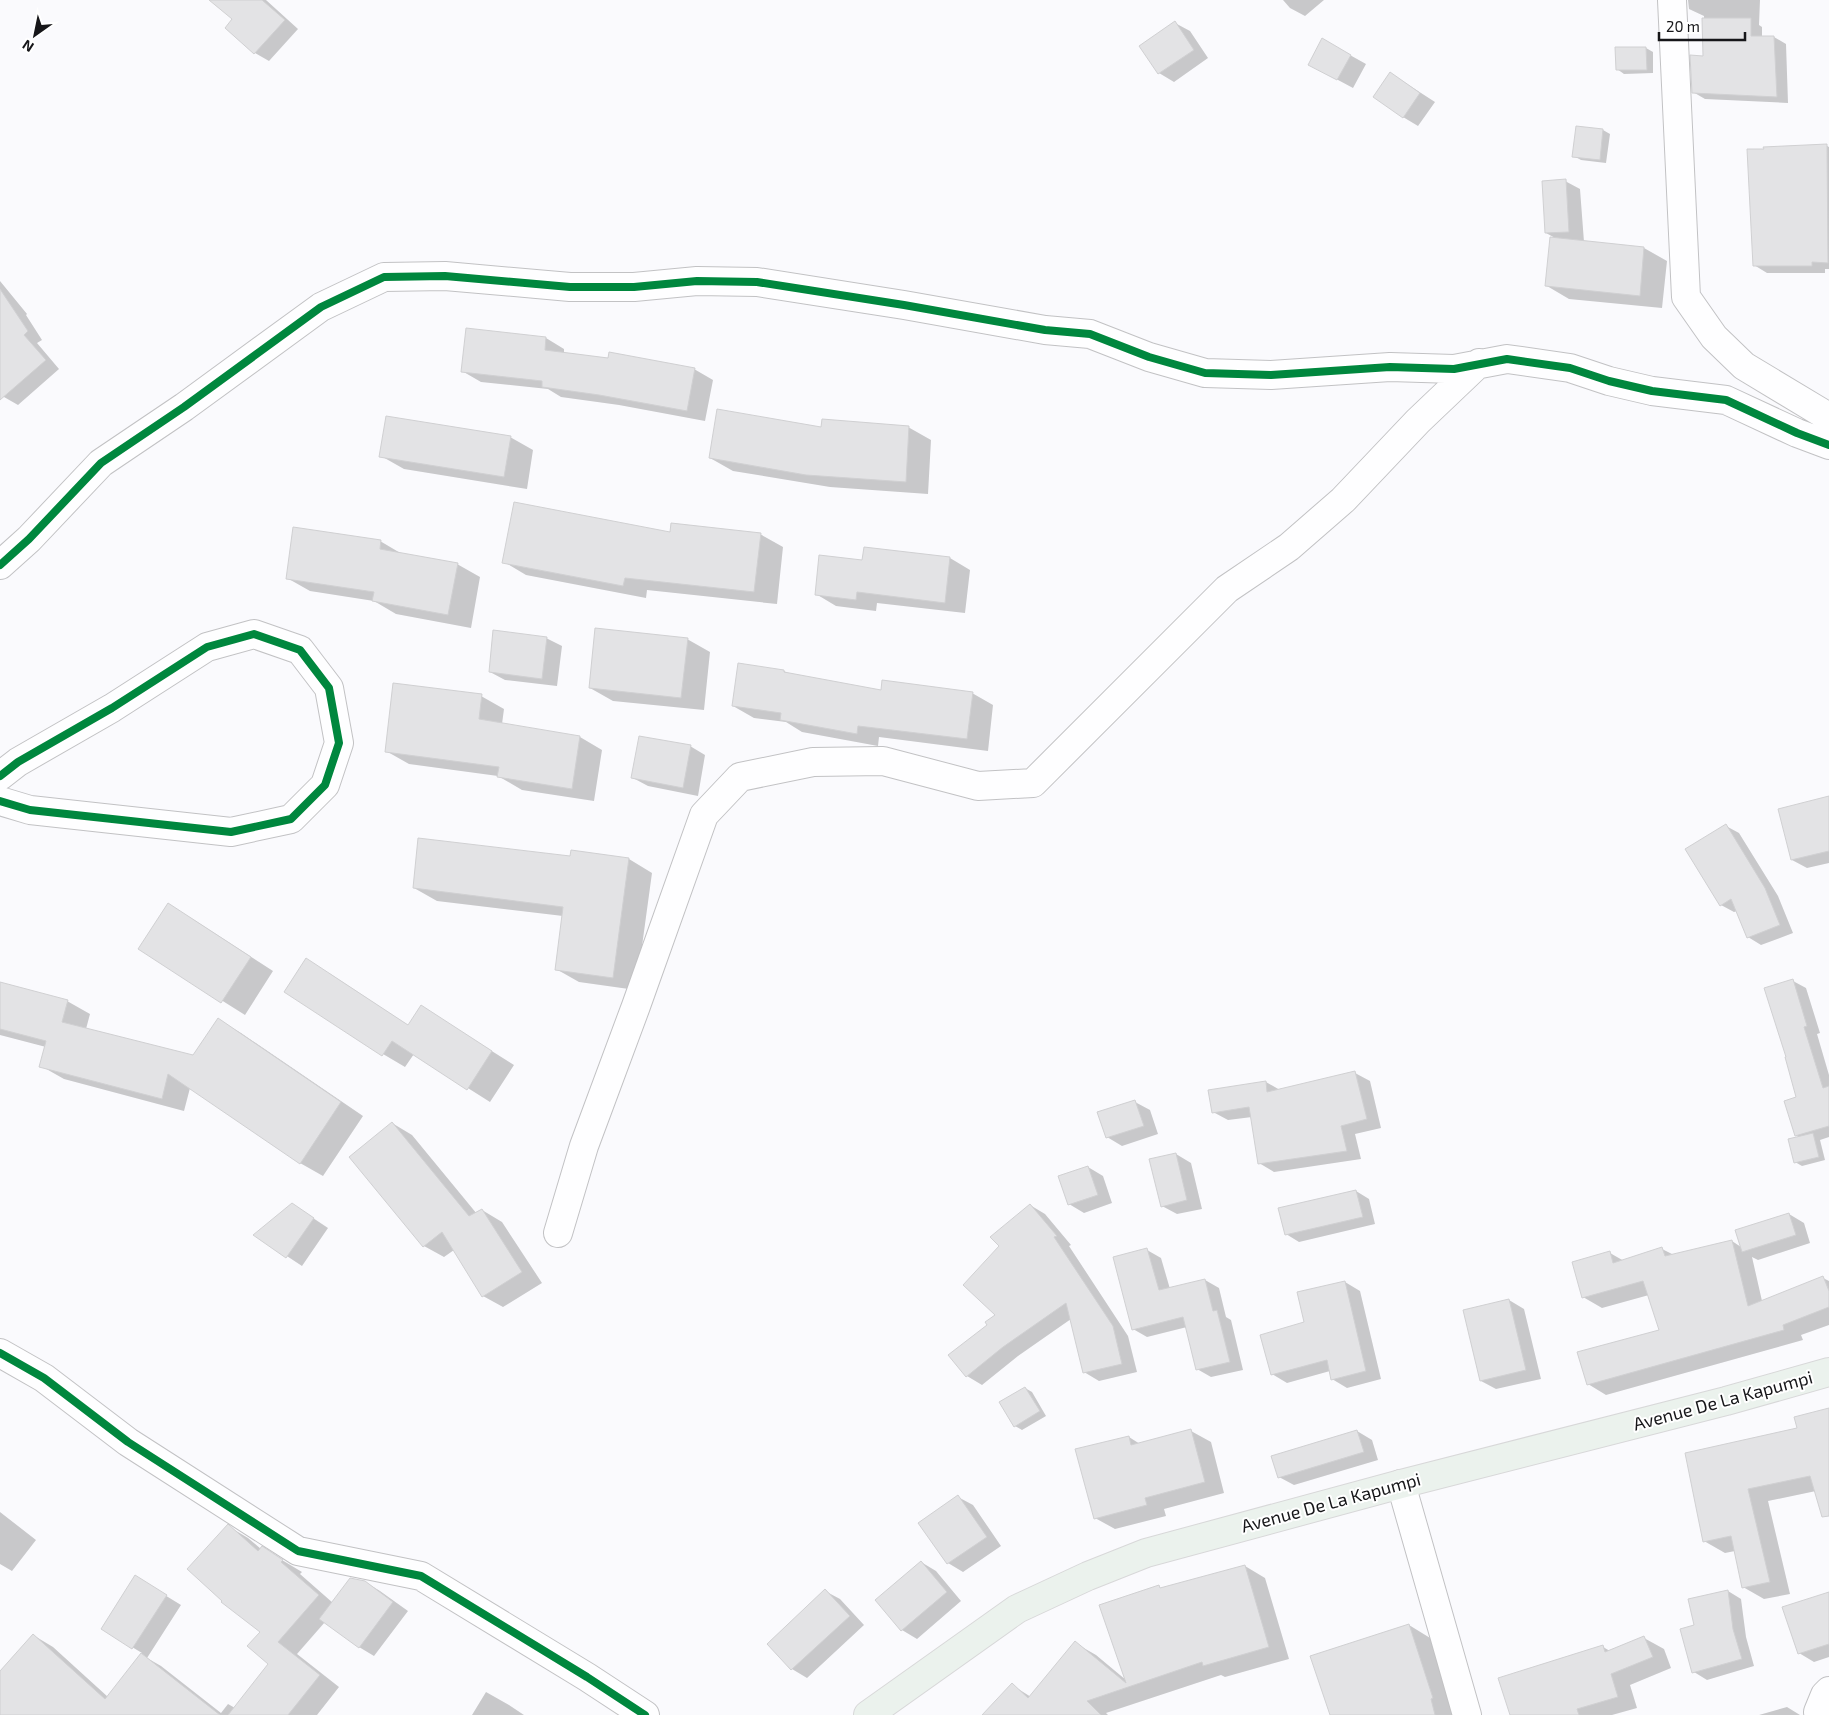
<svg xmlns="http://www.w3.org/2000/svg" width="1829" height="1715" font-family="'Exo 2',sans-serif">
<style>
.shadow{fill:#0003}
.building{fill:#e3e3e5;stroke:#d0d0d2}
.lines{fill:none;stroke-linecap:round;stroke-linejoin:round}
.minor-casing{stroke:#c2c2c4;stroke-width:30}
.major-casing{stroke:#d8d8d9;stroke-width:30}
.minor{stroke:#fefeff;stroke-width:28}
.major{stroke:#ebf2ed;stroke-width:28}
.cycleway-casing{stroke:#fff;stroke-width:11}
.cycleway{stroke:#00873e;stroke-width:8}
.labels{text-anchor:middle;stroke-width:4;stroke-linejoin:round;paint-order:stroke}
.street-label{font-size:18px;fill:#161619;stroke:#fff}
</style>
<rect width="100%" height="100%" fill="#fafafd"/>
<!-- shadow -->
<path class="shadow" d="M 211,0 L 266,0 L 298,29 L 269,61 L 255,53 L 234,19 Z
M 1283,0 L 1324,0 L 1305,16 L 1290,8 Z
M 1688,0 L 1760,0 L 1759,25 L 1762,27 L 1762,37 L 1774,37 L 1786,44 L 1788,103 L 1705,99 L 1693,92 L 1704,58 L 1704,16 L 1689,9 Z
M 1175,23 L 1190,31 L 1208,58 L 1174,82 L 1159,73 Z
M 1323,40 L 1366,64 L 1353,88 L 1325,73 Z
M 1646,48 L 1653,52 L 1653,73 L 1624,74 L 1617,69 Z
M 1390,73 L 1435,102 L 1418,126 L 1403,117 Z
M 1603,130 L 1610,134 L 1606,163 L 1581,160 L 1574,156 Z
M 1827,146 L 1829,147 L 1829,269 L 1825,269 L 1825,273 L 1767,273 L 1754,265 Z
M 1565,181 L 1580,189 L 1584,242 L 1644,248 L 1667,261 L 1662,308 L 1569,299 L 1547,286 L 1557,239 L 1546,233 Z
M 0,281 L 27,314 L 26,315 L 42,340 L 37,343 L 59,369 L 18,405 L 4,397 L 0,393 Z
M 467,330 L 546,338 L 564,349 L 564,353 L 694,369 L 713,380 L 705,421 L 619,405 L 561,397 L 548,389 L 481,382 L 462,371 Z
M 908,427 L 931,440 L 928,494 L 830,487 L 733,471 L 710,458 L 822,429 Z
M 510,437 L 533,450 L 527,489 L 404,469 L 381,456 Z
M 671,534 L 760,534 L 783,547 L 777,604 L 647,590 L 646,598 L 526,575 L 504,562 Z
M 380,541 L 402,554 L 457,564 L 480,577 L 471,628 L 396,614 L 374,601 L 310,591 L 287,578 Z
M 865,549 L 950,558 L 970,570 L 965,613 L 877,603 L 876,611 L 836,606 L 816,594 L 863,561 Z
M 546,638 L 562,646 L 557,686 L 505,680 L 490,672 Z
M 687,639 L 710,652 L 704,710 L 613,701 L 590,688 Z
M 784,671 L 789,674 L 882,692 L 972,693 L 993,705 L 988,751 L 879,737 L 878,746 L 802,732 L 786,722 L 754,718 L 733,706 Z
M 481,696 L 504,709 L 502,724 L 580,737 L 602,750 L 594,801 L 522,790 L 498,776 L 409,764 L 386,751 Z
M 690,746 L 705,755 L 698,796 L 648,786 L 633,778 Z
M 1829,799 L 1829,863 L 1807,868 L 1792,860 Z
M 1726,826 L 1739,833 L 1778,896 L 1793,933 L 1761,945 L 1748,937 L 1737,911 L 1734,912 L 1721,905 Z
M 572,852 L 629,859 L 652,873 L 636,990 L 579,982 L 556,969 L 563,916 L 437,901 L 414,888 L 571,858 Z
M 191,918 L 273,971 L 245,1015 L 140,949 Z
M 329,973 L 409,1026 L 422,1007 L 514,1065 L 490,1102 L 414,1054 L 405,1067 L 383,1054 Z
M 1793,981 L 1806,988 L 1820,1033 L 1817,1034 L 1829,1075 L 1829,1137 L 1820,1140 L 1825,1160 L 1802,1166 L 1795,1162 L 1800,1137 L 1796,1135 L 1797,1098 L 1788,1058 Z
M 0,983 L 67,1001 L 90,1014 L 86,1029 L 194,1057 L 219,1020 L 241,1033 L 363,1116 L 323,1176 L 300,1163 L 190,1088 L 184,1111 L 64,1079 L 41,1066 L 46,1047 L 0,1035 Z
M 1355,1073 L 1370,1081 L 1381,1128 L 1355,1134 L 1361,1159 L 1274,1172 L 1259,1163 L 1252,1117 L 1228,1120 L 1213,1112 L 1266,1082 L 1280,1090 Z
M 1135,1102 L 1150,1110 L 1158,1134 L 1122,1146 L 1107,1137 Z
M 392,1123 L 412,1135 L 477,1214 L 482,1210 L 502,1222 L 542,1283 L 503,1307 L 483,1296 L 454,1250 L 444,1257 L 424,1246 Z
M 1176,1154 L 1191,1163 L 1202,1209 L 1177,1214 L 1162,1206 Z
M 1088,1167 L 1103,1176 L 1112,1203 L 1084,1213 L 1069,1204 Z
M 1356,1191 L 1369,1199 L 1375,1224 L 1299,1242 L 1286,1234 Z
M 292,1204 L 328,1228 L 302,1266 L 255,1235 Z
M 1030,1205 L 1045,1214 L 1071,1245 L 1069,1246 L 1128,1336 L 1137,1372 L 1099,1381 L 1084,1372 L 1071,1319 L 1018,1356 L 982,1385 L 967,1376 L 989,1325 L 997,1315 L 1000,1247 Z
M 1789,1214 L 1804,1223 L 1810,1243 L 1758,1260 L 1752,1257 L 1762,1301 L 1823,1278 L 1829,1281 L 1829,1325 L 1801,1335 L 1803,1340 L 1606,1395 L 1588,1384 L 1660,1330 L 1649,1295 L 1602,1308 L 1583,1297 L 1610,1253 L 1624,1261 L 1662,1249 L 1674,1255 L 1732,1241 L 1741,1247 Z
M 1147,1250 L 1161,1258 L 1170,1289 L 1205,1280 L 1219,1288 L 1226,1317 L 1231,1320 L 1243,1370 L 1211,1377 L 1197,1369 L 1187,1327 L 1147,1337 L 1133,1329 Z
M 1345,1282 L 1360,1291 L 1381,1379 L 1347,1388 L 1332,1379 L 1330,1371 L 1287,1383 L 1272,1374 L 1306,1323 Z
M 1509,1300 L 1524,1309 L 1541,1379 L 1496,1389 L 1481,1381 Z
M 1025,1388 L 1032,1392 L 1046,1416 L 1022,1430 L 1015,1426 Z
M 1829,1409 L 1829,1516 L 1822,1512 L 1816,1491 L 1768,1501 L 1790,1594 L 1764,1599 L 1743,1587 L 1735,1551 L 1725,1553 L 1704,1541 L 1686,1454 L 1799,1429 Z
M 1191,1431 L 1211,1442 L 1224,1493 L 1164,1509 L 1166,1516 L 1115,1529 L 1095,1518 L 1129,1437 L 1140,1444 Z
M 1357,1431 L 1372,1440 L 1378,1460 L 1294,1485 L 1279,1477 Z
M 958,1497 L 973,1505 L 1001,1546 L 963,1572 L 948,1563 L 920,1523 Z
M 0,1512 L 36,1540 L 12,1571 L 0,1564 Z
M 228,1526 L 248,1538 L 261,1549 L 282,1560 L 302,1572 L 300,1574 L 333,1603 L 365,1582 L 380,1591 L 408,1611 L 374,1656 L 359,1647 L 325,1622 L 297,1654 L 339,1687 L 317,1715 L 0,1715 L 0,1672 L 33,1635 L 53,1647 L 108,1697 L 142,1653 L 102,1629 L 150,1586 L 181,1605 L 147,1658 L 161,1666 L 221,1713 L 228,1704 L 235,1708 L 270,1664 L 262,1632 Z
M 921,1562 L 936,1571 L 961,1601 L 917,1639 L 902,1630 L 877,1600 Z
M 1245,1566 L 1265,1578 L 1289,1659 L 1225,1677 L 1221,1675 L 1106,1713 L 1108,1715 L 984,1715 L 1012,1685 L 1031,1697 L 1075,1643 L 1096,1655 L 1126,1680 L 1158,1587 L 1162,1589 Z
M 825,1591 L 840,1599 L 864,1625 L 807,1678 L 792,1669 L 768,1644 Z
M 1728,1591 L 1741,1599 L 1746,1637 L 1754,1666 L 1707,1680 L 1694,1672 L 1696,1626 Z
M 1829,1593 L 1829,1657 L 1814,1662 L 1799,1653 Z
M 1409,1625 L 1435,1641 L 1458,1715 L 1331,1715 Z
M 1644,1638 L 1664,1649 L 1671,1668 L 1630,1685 L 1637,1708 L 1612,1715 L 1511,1715 L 1603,1647 L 1610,1651 Z
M 486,1692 L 509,1705 L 524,1715 L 472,1715 Z
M 1787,1707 L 1800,1715 L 1759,1715 Z"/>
<!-- building -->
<path class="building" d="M 209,0 L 262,0 L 285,20 L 254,54 L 225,28 L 232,19 Z
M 1702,18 L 1751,18 L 1751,36 L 1774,36 L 1777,97 L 1692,93 L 1690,55 L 1703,56 Z
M 1175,21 L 1194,50 L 1158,74 L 1139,46 Z
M 1322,38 L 1351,55 L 1337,80 L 1308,65 Z
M 1615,47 L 1646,47 L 1647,70 L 1616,70 Z
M 1390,72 L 1420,93 L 1403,118 L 1373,97 Z
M 1576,126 L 1603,129 L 1600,160 L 1572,157 Z
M 1827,144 L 1828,263 L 1812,262 L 1812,266 L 1753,266 L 1747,149 L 1764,149 L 1763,147 Z
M 1566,179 L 1569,232 L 1545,233 L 1542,181 Z
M 1550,237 L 1644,247 L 1640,296 L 1545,286 Z
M 0,289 L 28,331 L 24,335 L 46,360 L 0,400 Z
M 466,328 L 546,337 L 545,350 L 608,358 L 609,352 L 695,368 L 687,411 L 599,395 L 542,387 L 542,381 L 461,372 Z
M 717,409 L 821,427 L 822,419 L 909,426 L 906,482 L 806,475 L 709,458 Z
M 386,416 L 511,436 L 504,477 L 379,457 Z
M 514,502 L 670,532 L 671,523 L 761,533 L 754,592 L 625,578 L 623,586 L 502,563 Z
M 293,527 L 381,540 L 380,549 L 458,563 L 448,615 L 372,601 L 374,592 L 286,579 Z
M 864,547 L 950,557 L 945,603 L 857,592 L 856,600 L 815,595 L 819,555 L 862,560 Z
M 595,628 L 688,638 L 681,698 L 589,688 Z
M 493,630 L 547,637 L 542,679 L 489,672 Z
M 738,663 L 784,670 L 784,672 L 881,690 L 882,680 L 973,692 L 967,739 L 858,726 L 857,734 L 780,720 L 781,713 L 732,706 Z
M 393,683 L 482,694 L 479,719 L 580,736 L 572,789 L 497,777 L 499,767 L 385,752 Z
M 639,736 L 691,745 L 683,788 L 631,778 Z
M 1829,796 L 1829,851 L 1791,860 L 1778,809 Z
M 1726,824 L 1765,888 L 1780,925 L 1747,938 L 1731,899 L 1720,906 L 1685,849 Z
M 418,838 L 570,856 L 571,850 L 629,858 L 613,978 L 555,970 L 563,907 L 413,888 Z
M 168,903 L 251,957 L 221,1003 L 138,949 Z
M 306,958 L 408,1025 L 421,1005 L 492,1051 L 467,1090 L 392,1041 L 382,1056 L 284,992 Z
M 1793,979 L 1807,1026 L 1804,1027 L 1823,1088 L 1829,1086 L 1829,1126 L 1795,1136 L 1784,1101 L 1796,1097 L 1785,1057 L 1786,1057 L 1764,988 Z
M 0,982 L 68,1000 L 62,1022 L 193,1055 L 218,1018 L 341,1102 L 300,1164 L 168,1074 L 162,1099 L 39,1067 L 46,1041 L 0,1029 Z
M 1355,1071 L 1367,1119 L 1341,1126 L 1347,1151 L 1258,1164 L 1249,1107 L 1212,1113 L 1208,1090 L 1266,1081 L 1267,1092 Z
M 1135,1100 L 1144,1126 L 1106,1138 L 1097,1112 Z
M 392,1122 L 469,1216 L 482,1209 L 522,1272 L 482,1297 L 442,1232 L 423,1247 L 349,1157 Z
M 1813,1133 L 1819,1157 L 1794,1163 L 1788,1139 Z
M 1176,1153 L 1187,1200 L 1161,1207 L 1149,1159 Z
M 1088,1166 L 1098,1195 L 1068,1205 L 1058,1176 Z
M 1356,1190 L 1363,1217 L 1285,1235 L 1278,1208 Z
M 292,1203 L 314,1218 L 286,1258 L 253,1235 Z
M 1030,1204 L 1057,1236 L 1054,1237 L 1113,1326 L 1122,1364 L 1083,1373 L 1066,1303 L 1003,1347 L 966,1377 L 948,1355 L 987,1325 L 985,1322 L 995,1315 L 963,1285 L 999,1246 L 990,1237 Z
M 1789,1213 L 1796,1235 L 1742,1252 L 1735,1230 Z
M 1732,1240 L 1748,1306 L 1823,1276 L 1829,1291 L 1829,1307 L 1783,1325 L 1784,1330 L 1587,1385 L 1577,1352 L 1659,1330 L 1643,1281 L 1582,1298 L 1572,1262 L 1610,1251 L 1613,1263 L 1662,1247 L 1665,1256 Z
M 1147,1248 L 1159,1290 L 1205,1279 L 1213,1311 L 1217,1310 L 1230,1362 L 1196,1370 L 1183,1317 L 1132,1330 L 1113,1257 Z
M 1345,1281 L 1366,1371 L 1331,1380 L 1327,1360 L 1271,1375 L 1260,1335 L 1304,1322 L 1297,1292 Z
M 1509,1299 L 1526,1370 L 1480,1381 L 1463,1310 Z
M 1025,1387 L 1040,1411 L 1014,1427 L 999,1402 Z
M 1829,1408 L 1829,1516 L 1822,1517 L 1810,1476 L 1748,1489 L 1770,1582 L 1742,1588 L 1731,1536 L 1703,1542 L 1685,1453 L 1797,1428 L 1794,1417 Z
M 1191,1429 L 1205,1482 L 1145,1498 L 1147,1505 L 1094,1519 L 1075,1449 L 1129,1436 L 1131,1445 Z
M 1357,1430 L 1364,1452 L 1278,1478 L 1271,1456 Z
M 958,1495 L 987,1537 L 947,1564 L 918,1523 Z
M 228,1524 L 258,1551 L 262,1546 L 283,1560 L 281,1562 L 319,1595 L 278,1642 L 320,1675 L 288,1715 L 228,1715 L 268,1664 L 247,1646 L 260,1632 L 221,1602 L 222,1601 L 187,1569 Z
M 921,1561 L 947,1592 L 901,1631 L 875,1600 Z
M 1245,1565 L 1269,1647 L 1203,1666 L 1202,1662 L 1087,1701 L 1101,1715 L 982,1715 L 1012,1683 L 1028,1698 L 1075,1641 L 1126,1683 L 1099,1605 L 1159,1585 L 1160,1588 Z
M 135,1575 L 167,1595 L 132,1649 L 101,1629 Z
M 350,1578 L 365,1581 L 393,1602 L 359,1648 L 319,1619 Z
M 825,1589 L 850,1616 L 791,1670 L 767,1644 Z
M 1728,1590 L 1733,1629 L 1742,1659 L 1692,1673 L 1680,1629 L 1694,1625 L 1688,1599 Z
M 1829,1592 L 1829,1644 L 1798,1654 L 1782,1607 Z
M 1409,1624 L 1433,1698 L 1431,1699 L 1435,1715 L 1330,1715 L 1310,1656 Z
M 33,1634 L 105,1699 L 141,1653 L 220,1715 L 0,1715 L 0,1671 Z
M 1644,1636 L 1653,1657 L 1611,1674 L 1618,1697 L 1577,1709 L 1579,1715 L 1510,1715 L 1498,1678 L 1603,1645 L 1605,1652 Z"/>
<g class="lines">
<!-- minor casing -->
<g class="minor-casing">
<path id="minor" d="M 1672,0 L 1686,297 L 1714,337 L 1744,366 L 1827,416 L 1829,420
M 0,565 L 29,539 L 101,463 L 184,407 L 321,307 L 384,277 L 445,276 L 570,287 L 634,287 L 697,281 L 757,282 L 904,305 L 1045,330 L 1090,334 L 1149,357 L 1205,373 L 1271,375 L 1390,367 L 1454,369 L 1507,359 L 1570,368 L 1609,381 L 1652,391 L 1726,400 L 1797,433 L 1829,445
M 0,776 L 18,762 L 112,708 L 207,647 L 254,634 L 300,650 L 329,688 L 339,743 L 325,785 L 291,819 L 231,832 L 30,810 L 0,801
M 558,1233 L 584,1146 L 636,1006 L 704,815 L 740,777 L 813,762 L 883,761 L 978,786 L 1033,783 L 1227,589 L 1289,547 L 1343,500 L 1418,421 L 1479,363
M 0,1353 L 44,1378 L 128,1442 L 298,1551 L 421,1576 L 587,1677 L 645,1715
M 1401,1484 L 1467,1715
M 1819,1715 L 1818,1712 L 1825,1695 L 1829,1691"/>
</g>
<!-- major casing -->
<g class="major-casing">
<path id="major" d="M 868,1715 L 1017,1609 L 1088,1576 L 1146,1553 L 1401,1484 L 1726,1401 L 1829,1372"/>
</g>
<!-- minor -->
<use href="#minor" class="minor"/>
<!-- major -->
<use href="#major" class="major"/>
<!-- cycleway casing -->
<g class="cycleway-casing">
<path id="cycleway" d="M 0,565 L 29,539 L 101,463 L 184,407 L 321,307 L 384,277 L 445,276 L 570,287 L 634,287 L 697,281 L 757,282 L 904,305 L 1045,330 L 1090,334 L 1149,357 L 1205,373 L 1271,375 L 1390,367 L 1454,369 L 1507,359 L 1570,368 L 1609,381 L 1652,391 L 1726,400 L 1797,433 L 1829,445
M 0,776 L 18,762 L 112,708 L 207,647 L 254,634 L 300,650 L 329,688 L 339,743 L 325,785 L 291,819 L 231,832 L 30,810 L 0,801
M 0,1353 L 44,1378 L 128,1442 L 298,1551 L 421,1576 L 587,1677 L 645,1715"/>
</g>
<!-- cycleway -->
<use href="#cycleway" class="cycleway"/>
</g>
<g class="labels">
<!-- street labels -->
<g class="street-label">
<text transform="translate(1723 1401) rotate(-15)" y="6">Avenue De La Kapumpi</text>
<text transform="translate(1331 1503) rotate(-15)" y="6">Avenue De La Kapumpi</text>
</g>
</g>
<!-- north arrow -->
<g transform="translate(35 35) rotate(213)" stroke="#ffffff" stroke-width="4" paint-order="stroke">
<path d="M0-4L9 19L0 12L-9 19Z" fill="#161619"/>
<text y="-8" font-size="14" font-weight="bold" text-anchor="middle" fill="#161619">N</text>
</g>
<!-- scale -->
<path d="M1659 32v8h86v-8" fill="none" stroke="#161619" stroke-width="2.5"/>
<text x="1666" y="32" font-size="15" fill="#161619" stroke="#ffffff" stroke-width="4" paint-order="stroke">20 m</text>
</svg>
